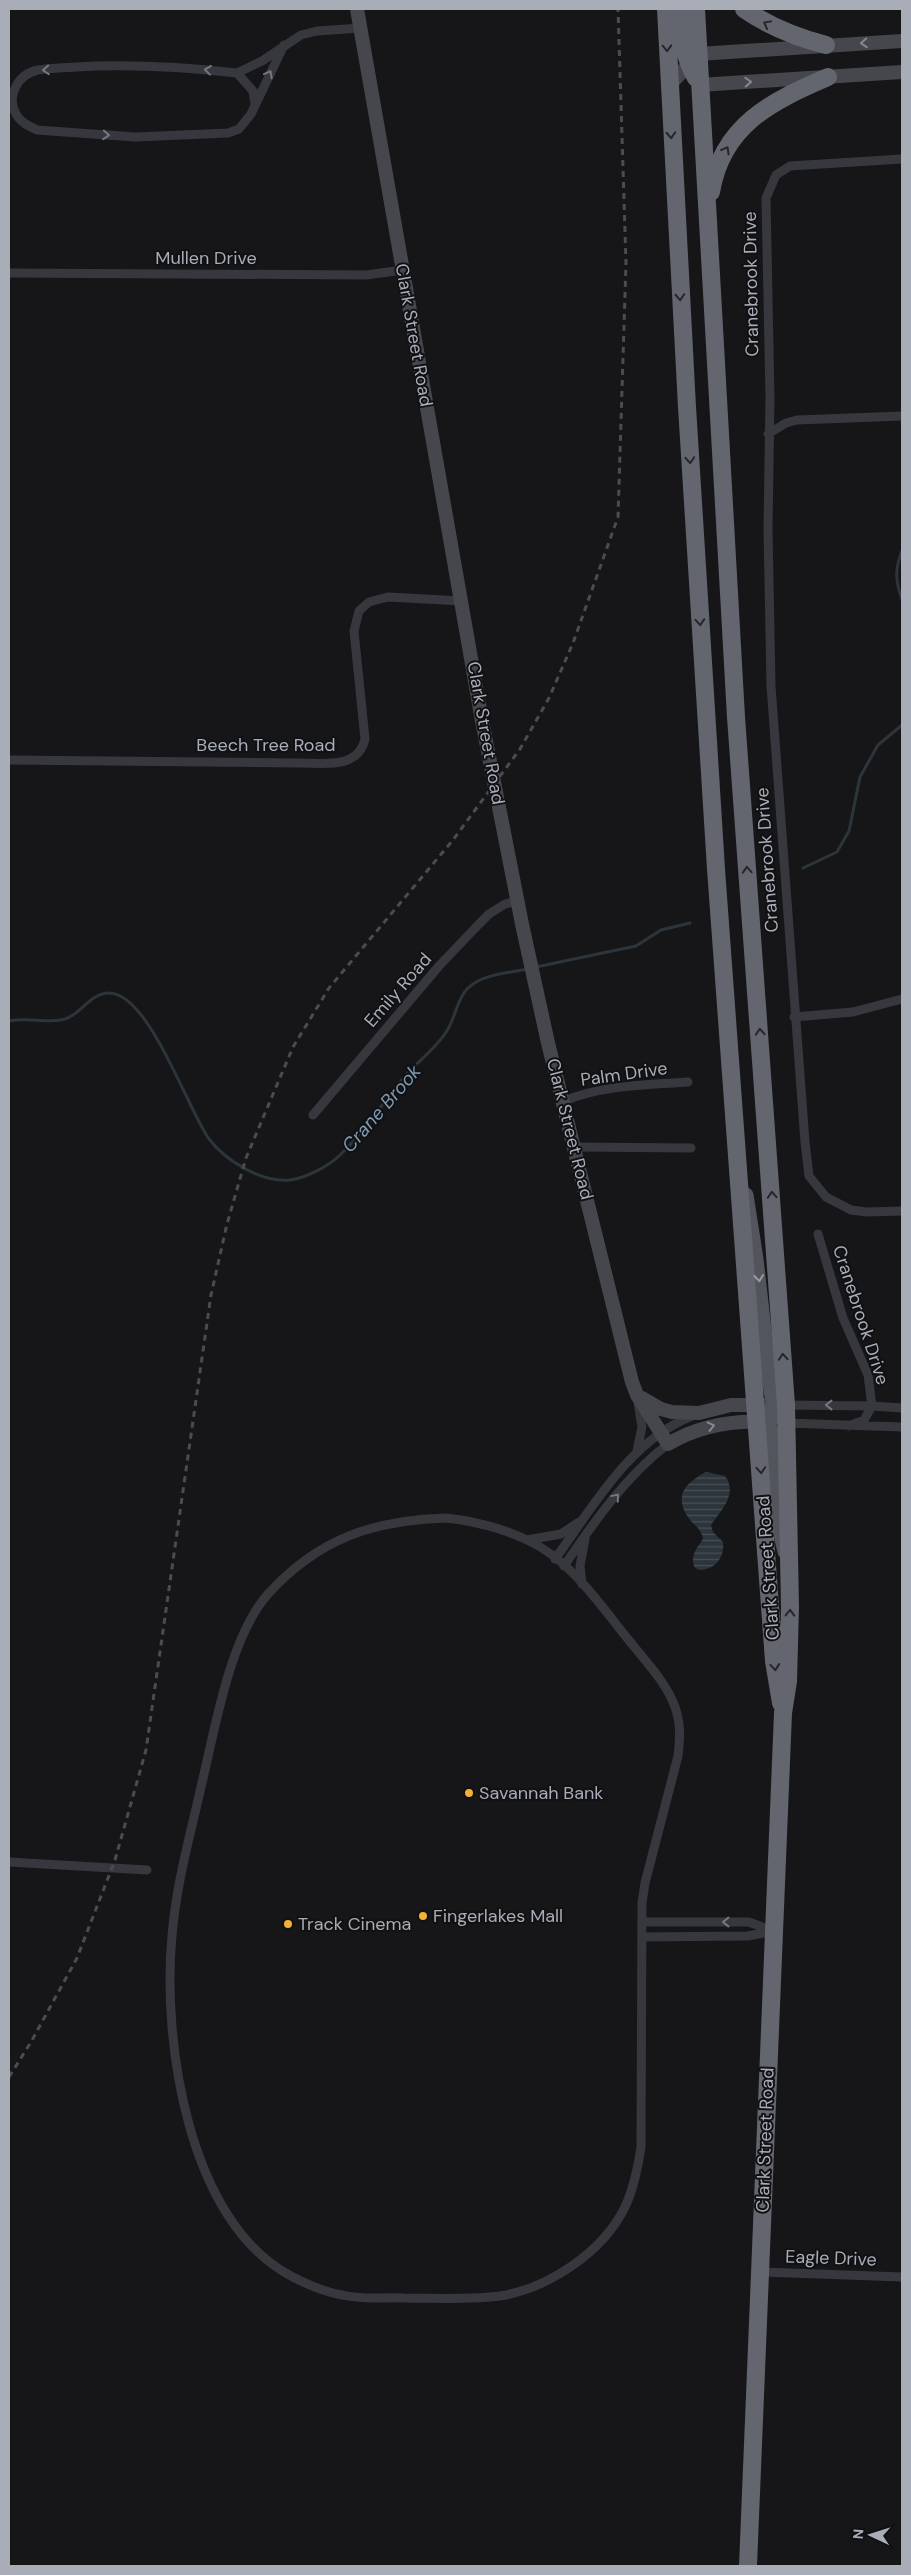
<svg xmlns="http://www.w3.org/2000/svg" width="911" height="2575" font-family="'DM Sans',sans-serif">
<style>
.water{fill:url(#water-rules)}
.lines{fill:none;stroke-linecap:round;stroke-linejoin:round}
.stream{stroke:#2c353c;stroke-width:3}
.street{stroke:#37383d;stroke-width:9}
.secondary{stroke:#45474d;stroke-width:14}
.primary{stroke:#53555c;stroke-width:15}
.highway{stroke:#63666e;stroke-width:18}
.rail{stroke:#4a4c52;stroke-width:3;stroke-dasharray:6 5;stroke-linecap:butt}
.oneway{stroke:#26262a}
.oneway2{stroke:#858993}
.oneway3{stroke:#757881}
.oneway4{stroke:#979ba6}
.poi-dot{fill:#f2b134;stroke:#111113;stroke-width:2}
.labels{text-anchor:middle;stroke-width:4;stroke-linejoin:round;paint-order:stroke}
.street-label{font-size:18px;fill:#a8adb8;stroke:#111113}
.poi-label{font-size:18px;fill:#a8adb8;stroke:#111113;text-anchor:start}
.water-label{font-size:19px;font-style:italic;fill:#7f9bb3;stroke:#111113}
</style>
<defs>
<pattern id="water-rules" width="6" height="5" patternUnits="userSpaceOnUse" patternTransform="scale(1.25)"><rect width="6" height="5" fill="#2c353c"/><path d="M0 2.5h6" fill="none" stroke="#485056"/></pattern>
</defs>
<rect width="100%" height="100%" fill="#161618"/>
<!-- water -->
<path class="water" d="M 706,1472 L 725,1476 C 738,1494 722,1509 711,1525 L 713,1532 L 723,1542 C 725,1557 715,1570 700,1570 L 695,1568 C 689,1557 697,1548 703,1539 C 701,1527 692,1525 686,1514 C 674,1493 689,1481 706,1472 Z"/>
<g class="lines">
<!-- stream -->
<path class="stream" d="M 902,551 C 895,568 895,581 902,599
M 803,868 L 837,852 L 849,831 L 860,777 L 878,745 L 902,725
M 536,967 L 636,946 L 661,930 L 690,923
M 9,1021 C 27,1017 44,1023 61,1020 C 80,1017 89,993 109,993 C 149,993 188,1110 209,1139 C 226,1161 262,1183 290,1180 C 306,1178 329,1166 340,1155 C 362,1135 385,1100 405,1076 C 419,1060 437,1048 448,1029 C 455,1017 458,998 467,989 C 481,974 509,973 527,969"/>
<!-- street -->
<path class="street" d="M 237,73 L 262,61 L 301,35 L 317,31 L 361,28
M 255,104 L 253,91 L 237,73 C 183,67 130,64 76,67 C 63,68 50,68 38,70 C 18,74 6,96 16,114 C 20,122 29,126 37,130 L 135,137 L 228,133 L 239,129 L 251,114 L 284,45
M 902,159 L 790,166 L 776,175 L 766,198 L 770,398 L 768,529 L 771,686 L 805,1142 L 809,1176 L 826,1197 L 851,1210 L 867,1212 L 902,1211
M 9,273 L 366,275 L 403,270
M 768,434 L 786,423 L 797,420 L 902,416
M 9,760 L 301,763 C 325,763 358,769 365,739 L 354,631 L 359,611 L 369,602 L 388,597 L 462,601
M 794,1017 L 853,1012 L 902,999
M 564,1101 C 603,1085 646,1085 688,1082
M 313,1115 L 439,966 L 479,924 L 489,914 L 505,904 L 517,901
M 576,1147 L 691,1148
M 818,1234 L 843,1318 L 868,1375 L 872,1406
M 786,1405 L 872,1406 L 902,1408
M 787,1423 L 902,1427
M 849,1426 L 864,1420 L 872,1406
M 637,1451 L 642,1427 L 638,1402
M 446,1518 C 473,1521 502,1528 527,1540 C 572,1560 602,1608 632,1644 C 647,1663 667,1684 675,1707 C 681,1724 680,1739 678,1756 L 645,1883 L 642,1903 L 641,2147 C 638,2167 634,2188 625,2207 C 603,2252 549,2288 500,2296 C 469,2300 436,2298 404,2298 C 384,2297 362,2300 342,2295 C 325,2292 306,2284 291,2276 C 188,2222 162,2040 172,1936 C 176,1885 190,1836 201,1787 C 215,1730 229,1638 268,1594 C 318,1539 373,1520 446,1518 Z
M 527,1540 L 561,1534 L 579,1522
M 555,1559 C 593,1507 629,1441 692,1416
M 564,1566 C 594,1522 626,1476 668,1444
M 582,1584 L 580,1566 L 585,1539
M 9,1862 L 147,1870
M 642,1922 L 749,1922 L 773,1931
M 642,1937 L 748,1936 L 773,1931
M 759,2272 L 902,2277"/>
<!-- secondary -->
<path class="secondary" d="M 357,9 L 482,721 L 522,924 L 548,1043 L 632,1382 L 637,1395 L 668,1444 C 698,1426 731,1420 766,1422
M 699,85 L 902,72
M 668,87 L 698,54 L 902,41
M 642,1398 L 661,1409 L 672,1412 L 699,1413 L 731,1405 L 766,1405"/>
<!-- primary -->
<path class="primary" d="M 746,1195 L 756,1259 L 771,1391 L 776,1414 L 787,1423
M 758,1407 C 779,1430 774,1464 776,1494 C 777,1514 780,1532 785,1552"/>
<!-- highway -->
<path class="highway" d="M 666,9 L 687,407 L 716,869 L 774,1661 L 781,1703
M 681,9 C 682,34 683,56 696,78
M 696,9 L 736,717 L 786,1405 L 790,1607 L 788,1681 L 783,1713 L 748,2566
M 744,9 C 770,27 795,37 826,45
M 711,192 C 722,125 772,101 828,77"/>
<!-- rail -->
<path class="rail" d="M 9,2077 L 31,2042 L 77,1958 L 115,1860 L 146,1750 L 211,1295 L 227,1224 L 246,1158 L 293,1047 L 329,988 L 453,840 L 520,749 L 549,698 L 573,643 L 618,517 L 626,263 L 618,9"/>
</g>
<!-- one-way arrows -->
<defs><path id="oneway-chevron" d="M-2-3.5L2.5 0L-2 3.5" fill="none" stroke-width="1.6" stroke-linecap="round" stroke-linejoin="round" transform="scale(1.25)"/></defs>
<g class="oneway">
<use href="#oneway-chevron" transform="translate(767 24) rotate(-151)"/>
<use href="#oneway-chevron" transform="translate(667 48) rotate(88)"/>
<use href="#oneway-chevron" transform="translate(671 135) rotate(87)"/>
<use href="#oneway-chevron" transform="translate(726 150) rotate(-61)"/>
<use href="#oneway-chevron" transform="translate(680 297) rotate(87)"/>
<use href="#oneway-chevron" transform="translate(690 460) rotate(86)"/>
<use href="#oneway-chevron" transform="translate(700 622) rotate(86)"/>
<use href="#oneway-chevron" transform="translate(747 870) rotate(-94)"/>
<use href="#oneway-chevron" transform="translate(760 1032) rotate(-94)"/>
<use href="#oneway-chevron" transform="translate(772 1195) rotate(-94)"/>
<use href="#oneway-chevron" transform="translate(783 1357) rotate(-94)"/>
<use href="#oneway-chevron" transform="translate(761 1470) rotate(86)"/>
<use href="#oneway-chevron" transform="translate(790 1613) rotate(-89)"/>
<use href="#oneway-chevron" transform="translate(775 1667) rotate(85)"/>
</g>
<g class="oneway2">
<use href="#oneway-chevron" transform="translate(864 43) rotate(176)"/>
<use href="#oneway-chevron" transform="translate(748 82) rotate(-3)"/>
<use href="#oneway-chevron" transform="translate(711 1426) rotate(-13)"/>
</g>
<g class="oneway3">
<use href="#oneway-chevron" transform="translate(46 70) rotate(176)"/>
<use href="#oneway-chevron" transform="translate(208 70) rotate(-174)"/>
<use href="#oneway-chevron" transform="translate(269 74) rotate(-62)"/>
<use href="#oneway-chevron" transform="translate(106 135) rotate(4)"/>
<use href="#oneway-chevron" transform="translate(829 1405) rotate(-180)"/>
<use href="#oneway-chevron" transform="translate(616 1497) rotate(-50)"/>
<use href="#oneway-chevron" transform="translate(726 1922) rotate(180)"/>
</g>
<use class="oneway4" href="#oneway-chevron" transform="translate(759 1278) rotate(84)"/>
<!-- markers -->
<g class="poi-dot">
<circle cx="469" cy="1793" r="5"/>
<circle cx="423" cy="1916" r="5"/>
<circle cx="288" cy="1924" r="5"/>
</g>
<g class="labels">
<!-- street labels -->
<g class="street-label">
<text x="206" y="264">Mullen Drive</text>
<text transform="translate(751 284) rotate(-91)" y="6">Cranebrook Drive</text>
<text transform="translate(414 335) rotate(80)" y="6">Clark Street Road</text>
<text transform="translate(486 733) rotate(80)" y="6">Clark Street Road</text>
<text x="266" y="751">Beech Tree Road</text>
<text transform="translate(767 860) rotate(-94)" y="6">Cranebrook Drive</text>
<text transform="translate(398 990) rotate(-49)" y="6">Emily Road</text>
<text transform="translate(624 1074) rotate(-8)" y="6">Palm Drive</text>
<text transform="translate(570 1129) rotate(76)" y="6">Clark Street Road</text>
<text transform="translate(861 1315) rotate(72)" y="6">Cranebrook Drive</text>
<text transform="translate(768 1568) rotate(-94)" y="6">Clark Street Road</text>
<text transform="translate(765 2140) rotate(-88)" y="6">Clark Street Road</text>
<text transform="translate(831 2258) rotate(2)" y="6">Eagle Drive</text>
</g>
<!-- poi labels -->
<g class="poi-label">
<text x="479" y="1799">Savannah Bank</text>
<text x="433" y="1922">Fingerlakes Mall</text>
<text x="298" y="1930">Track Cinema</text>
</g>
<!-- water labels -->
<g class="water-label">
<text transform="translate(381 1108) rotate(-49)" y="7">Crane Brook</text>
</g>
</g>
<!-- border -->
<rect width="911" height="2575" fill="none" stroke="#a8adb8" stroke-width="20"/>
<!-- north arrow -->
<g transform="translate(871 2535) rotate(274)" stroke="#111113" stroke-width="4" paint-order="stroke">
<path d="M0-4L9 19L0 12L-9 19Z" fill="#a8adb8"/>
<text y="-8" font-size="14" font-weight="bold" text-anchor="middle" fill="#a8adb8">N</text>
</g>
</svg>
